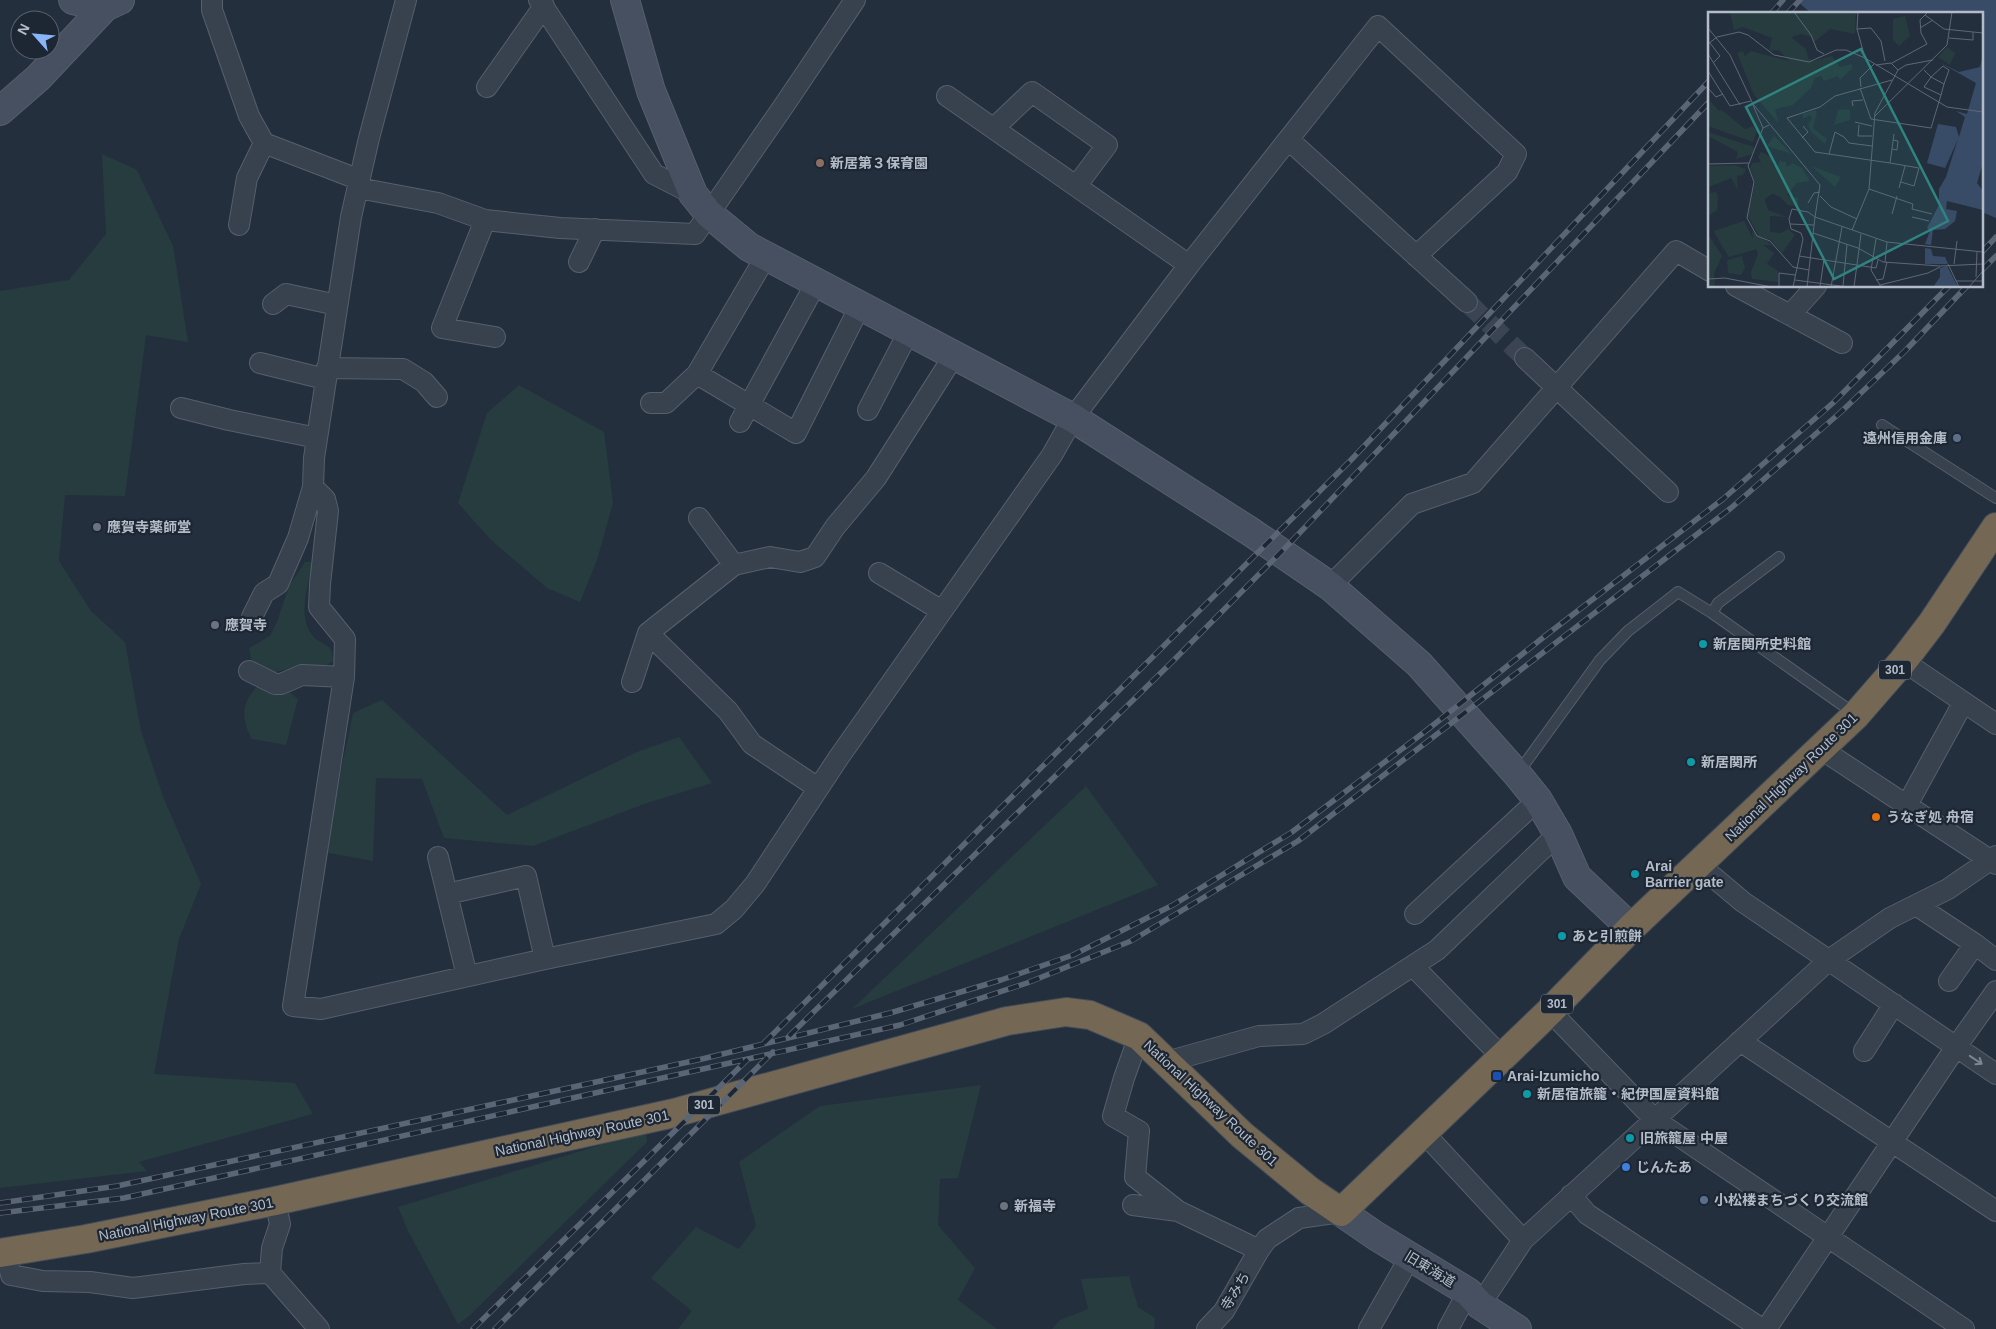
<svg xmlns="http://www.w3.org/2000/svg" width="1996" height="1329" font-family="Arial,'Noto Sans JP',sans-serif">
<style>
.green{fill:#263c3f}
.water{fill:#394c67}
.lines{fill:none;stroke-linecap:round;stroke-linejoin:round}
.street-tunnel{stroke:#3a4453;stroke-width:20;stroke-dasharray:20 10;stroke-linecap:butt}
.lane-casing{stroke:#565f6c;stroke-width:12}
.street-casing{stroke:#565f6c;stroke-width:22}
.secondary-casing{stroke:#565f6c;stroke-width:30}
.highway-casing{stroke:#434c59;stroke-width:30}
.lane{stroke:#38414e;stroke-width:10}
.street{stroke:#38414e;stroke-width:20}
.secondary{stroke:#465061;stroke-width:28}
.highway{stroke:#746855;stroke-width:28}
.rail-casing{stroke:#5a6575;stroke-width:5.5}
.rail{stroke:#1d2633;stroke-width:4;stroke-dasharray:11;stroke-linecap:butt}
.oneway{stroke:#7c8592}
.education-dot{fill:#8d6e63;stroke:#1d2633;stroke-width:2}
.service-dot{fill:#5c6f8a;stroke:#1d2633;stroke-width:2}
.worship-dot{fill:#6b7280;stroke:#1d2633;stroke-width:2}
.culture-dot{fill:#0f9aa8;stroke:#1d2633;stroke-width:2}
.food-dot{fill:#e8710a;stroke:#1d2633;stroke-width:2}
.transit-dot{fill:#1a4fb4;stroke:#1d2633;stroke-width:2}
.shop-dot{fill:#3f7fe0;stroke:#1d2633;stroke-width:2}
.labels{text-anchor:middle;stroke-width:4.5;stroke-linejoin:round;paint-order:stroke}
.shield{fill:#1d2633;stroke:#878f9c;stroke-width:1}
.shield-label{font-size:12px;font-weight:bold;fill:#b4bcc9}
.poi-label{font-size:14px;font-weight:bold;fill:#b4bcc9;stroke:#1d2633;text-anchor:start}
.street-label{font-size:14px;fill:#b4bcc9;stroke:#1d2633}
.inset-road{fill:none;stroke:#5e6776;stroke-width:1}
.view{fill:#308480;fill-opacity:0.15;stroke:#308480;stroke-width:2.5}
.inset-edge{fill:none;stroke:#b4bcc9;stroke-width:2.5}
</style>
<rect width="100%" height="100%" fill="#242f3e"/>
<!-- green -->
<path class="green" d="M 102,154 L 137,170 L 173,246 L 188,342 L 146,335 L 125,496 L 65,495 L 59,561 L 91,611 L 125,642 L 141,731 L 164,799 L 201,884 L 179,939 L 154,1074 L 295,1083 L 313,1114 L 139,1162 L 147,1171 L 0,1188 L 0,291 L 69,280 L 106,234 Z
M 519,385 L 604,432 L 613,503 L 597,560 L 580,602 L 547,588 L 491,540 L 458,503 L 487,413 Z
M 305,562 L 311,562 L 311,569 C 307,591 298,615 312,635 C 320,646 333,641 333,661 L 325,666 L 299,666 L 272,673 L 252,663 L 249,648 L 270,636 L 277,622 L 289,586 Z
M 257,687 L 277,695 L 290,692 L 298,699 L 286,745 L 252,739 C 241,720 241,703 257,687 Z
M 382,700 L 507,815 L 637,752 L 679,737 L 712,783 L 647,803 L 533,846 L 444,838 L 422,779 L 376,778 L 373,861 L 324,852 L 353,713 Z
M 1086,786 L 1158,885 L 852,1009 Z
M 981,1085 L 958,1178 L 940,1179 L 938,1225 L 975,1268 L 958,1300 L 997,1329 L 678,1329 L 692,1311 L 651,1278 L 696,1227 L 739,1249 L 756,1226 L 739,1162 L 820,1106 Z
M 646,1131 L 647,1142 L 468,1317 L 458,1324 L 408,1231 L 398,1207 Z
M 1129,1276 L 1138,1307 L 1155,1318 L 1154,1329 L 1052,1329 L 1060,1320 L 1088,1309 L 1081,1279 Z"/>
<!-- water -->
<path class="water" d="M 1796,0 L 1996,0 L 1996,218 L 1982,212 L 1982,14 L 1812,14 Z"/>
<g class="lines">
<!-- street-tunnel -->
<path class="street-tunnel" d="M 1467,302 L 1525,358"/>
<!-- lane casing -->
<g class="lane-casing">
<path id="lane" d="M 1882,425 L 1996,498
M 1712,613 L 1718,603 L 1779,557
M 1518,773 L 1600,660 L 1628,631 L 1678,592 L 1712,613 L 1855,714"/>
</g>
<!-- street casing -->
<g class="street-casing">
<path id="street" d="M 212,0 L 212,10 L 249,116 L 264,143 L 360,180
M 539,0 L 654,174 L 693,194
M 487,87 L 544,6
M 947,96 L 1189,265 L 1378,26 L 1516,154 L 1507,172 L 1416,256
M 994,128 L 1032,92 L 1107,145 L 1077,185
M 1289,140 L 1467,302
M 358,188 L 438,203 L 485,220 L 560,228 L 695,234 L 783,107 L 855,0
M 485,220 L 442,328 L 495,337
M 239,225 L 247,178 L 264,143
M 579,262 L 595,229
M 1736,286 L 1842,343
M 273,304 L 286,294 L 337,305
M 1790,315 L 1816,286
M 1525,358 L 1668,492
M 260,363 L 325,379
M 327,368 L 403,369 L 424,382 L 437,397
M 697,374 L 796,433 L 860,306
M 651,403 L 666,403 L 697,374 L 766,256
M 181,408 L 229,420 L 317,438
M 868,410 L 908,333
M 740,422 L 816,283
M 313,487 L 325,499 L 328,511 L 320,584 L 319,607 L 345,639 L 344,677 L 293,1006 L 321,1009 L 545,959 L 716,924 L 734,909 L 755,884 L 839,757 L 1052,455 L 1073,418 L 1189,265
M 699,518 L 734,565
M 879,573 L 942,611
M 1330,586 L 1412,504 L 1473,483 L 1676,251 L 1710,271
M 252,617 L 264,593 L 278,584 L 298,538 L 313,487 L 314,458 L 351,217 L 369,138 L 406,0
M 1903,661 L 1996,724
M 249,671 L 275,684 L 281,684 L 302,675 L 344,677
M 632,682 L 648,633
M 1821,749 L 1996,864
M 818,788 L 752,744 L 728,711 L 648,633 L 734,565 L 770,557 L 800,562 L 815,557 L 835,527 L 876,478 L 953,357
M 1907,805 L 1963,703
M 438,857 L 467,976
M 1699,865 L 1743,902 L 1996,1074
M 447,894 L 526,876 L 545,959
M 1916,905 L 1975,944
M 1415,914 L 1538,800
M 1413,966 L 1502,1057
M 1949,981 L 1975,944 L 1996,960
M 1550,1011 L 1655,1120 L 1964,1329
M 1139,1036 L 1124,1078 L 1113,1116 L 1139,1131 L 1135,1177 L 1178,1211
M 1740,1041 L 1996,1211
M 1864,1051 L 1894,1004
M 1166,1062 L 1259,1036 L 1303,1034 L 1323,1024 L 1437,950 L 1558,834
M 1424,1133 L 1523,1240
M 1571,1195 L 1587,1214 L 1762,1329
M 275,1201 L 280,1224 L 272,1248 L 270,1273 L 319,1329
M 1133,1205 L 1178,1211 L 1259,1250
M 6,1253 L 11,1275 L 43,1281 L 90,1282 L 133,1288 L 244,1274 L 270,1273
M 1480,1305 L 1523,1240 L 1829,960 L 1890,918 L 1948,889 L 1996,856
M 1207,1329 L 1224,1311 L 1259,1250 L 1267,1239 L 1299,1218 L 1341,1212
M 1369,1329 L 1410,1257
M 1448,1329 L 1468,1292
M 1766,1329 L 1956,1047 L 1996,991"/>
</g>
<!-- secondary casing -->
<g class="secondary-casing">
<path id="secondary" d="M 73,0 L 105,7
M 625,0 L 651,91 L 693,194 L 709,214 L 749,247 L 1073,418 L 1251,532 L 1330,586 L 1419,664 L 1517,774 L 1538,800 L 1558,834 L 1577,877 L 1631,928
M 0,111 L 38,78 L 105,7 L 120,0
M 1341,1212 L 1376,1236 L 1468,1292 L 1480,1305 L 1517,1329"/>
</g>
<!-- highway casing -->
<g class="highway-casing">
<path id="highway" d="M 0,1253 L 86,1239 L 275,1201 L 674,1113 L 1007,1021 L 1066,1012 L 1090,1015 L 1139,1036 L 1242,1135 L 1310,1191 L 1341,1212 L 1550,1011 L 1631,928 L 1856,715 L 1903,661 L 1932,623 L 1996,527"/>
</g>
<!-- lane -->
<use href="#lane" class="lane"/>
<!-- street -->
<use href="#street" class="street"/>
<!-- secondary -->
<use href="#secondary" class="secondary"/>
<!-- highway -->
<use href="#highway" class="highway"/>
<!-- rail casing -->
<g class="rail-casing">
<path id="rail" d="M 1771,14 L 1783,0
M 1787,14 L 1800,0
M 1982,252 L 1996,237
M 1982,270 L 1996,256
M 789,1036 L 1170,664 L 1290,543 L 1710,101
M 764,1043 L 1351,460 L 1710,80
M 0,1203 L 117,1186 L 702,1059 L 890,1013 L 1001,980 L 1073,955 L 1173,905 L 1292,832 L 1427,730 L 1545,636 L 1723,499 L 1834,402 L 1949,286
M 0,1213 L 124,1198 L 900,1025 L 1027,983 L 1131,941 L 1298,841 L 1731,508 L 1842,411 L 1905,351 L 1967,286
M 473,1329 L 748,1059
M 495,1329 L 773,1052"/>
</g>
<!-- rail -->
<use href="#rail" class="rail"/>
</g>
<!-- one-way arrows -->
<defs><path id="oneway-shaft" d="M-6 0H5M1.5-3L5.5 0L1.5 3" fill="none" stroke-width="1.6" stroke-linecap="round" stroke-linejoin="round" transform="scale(1.25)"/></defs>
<use class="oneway" href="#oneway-shaft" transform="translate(1976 1060) rotate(34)"/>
<!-- markers -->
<circle class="education-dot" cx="820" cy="163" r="5"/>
<g class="service-dot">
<circle cx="1957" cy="438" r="5"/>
<circle cx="1704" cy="1200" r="5"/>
</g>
<g class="worship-dot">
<circle cx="97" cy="527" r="5"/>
<circle cx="215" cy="625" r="5"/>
<circle cx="1004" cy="1206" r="5"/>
</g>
<g class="culture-dot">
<circle cx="1703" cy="644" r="5"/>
<circle cx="1691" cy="762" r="5"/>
<circle cx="1635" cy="874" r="5"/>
<circle cx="1562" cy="936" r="5"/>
<circle cx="1527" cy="1094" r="5"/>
<circle cx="1630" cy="1138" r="5"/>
</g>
<circle class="food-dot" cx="1876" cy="817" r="5"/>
<rect class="transit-dot" x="1492" y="1071" width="10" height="10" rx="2.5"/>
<circle class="shop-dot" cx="1626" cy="1167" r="5"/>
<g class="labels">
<!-- shield labels -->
<g class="shield">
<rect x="1879" y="660.5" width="32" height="19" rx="4"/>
<rect x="1541" y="994.5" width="32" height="19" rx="4"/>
<rect x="688" y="1095.5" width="32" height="19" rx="4"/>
</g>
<g class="shield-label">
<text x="1895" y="674">301</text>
<text x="1557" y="1008">301</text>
<text x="704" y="1109">301</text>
</g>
<!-- poi labels -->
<g class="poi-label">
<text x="830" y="168">新居第３保育園</text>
<text x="1947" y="443" text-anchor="end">遠州信用金庫</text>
<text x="107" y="532">應賀寺薬師堂</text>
<text x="225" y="630">應賀寺</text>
<text x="1713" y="649">新居関所史料館</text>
<text x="1701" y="767">新居関所</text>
<text x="1886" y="822">うなぎ処 舟宿</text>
<text x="1645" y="871">Arai<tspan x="1645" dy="16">Barrier gate</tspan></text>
<text x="1572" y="941">あと引煎餅</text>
<text x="1507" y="1081">Arai-Izumicho</text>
<text x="1537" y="1099">新居宿旅籠・紀伊国屋資料館</text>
<text x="1640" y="1143">旧旅籠屋 中屋</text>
<text x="1636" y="1172">じんたあ</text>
<text x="1714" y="1205">小松楼まちづくり交流館</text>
<text x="1014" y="1211">新福寺</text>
</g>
<!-- street labels -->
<g class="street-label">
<text transform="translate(1791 777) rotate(-44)" y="5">National Highway Route 301</text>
<text transform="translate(1211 1103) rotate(43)" y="5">National Highway Route 301</text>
<text transform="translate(582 1133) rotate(-12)" y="5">National Highway Route 301</text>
<text transform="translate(186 1219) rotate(-11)" y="5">National Highway Route 301</text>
<text transform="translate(1430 1269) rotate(31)" y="5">旧東海道</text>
<text transform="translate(1235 1291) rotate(-59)" y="5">寺みち</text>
</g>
</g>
<!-- overview -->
<g transform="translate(1708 12)">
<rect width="275" height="275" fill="#242f3e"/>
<path d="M 22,0 L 148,0 L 147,22 L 122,17 L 106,30 L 104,25 L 93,22 L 83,25 L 98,37 L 100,46 L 105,49 L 124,44 L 132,55 L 144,52 L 144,56 L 132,68 L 130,64 L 116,69 L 113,64 L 107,66 L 103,76 L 85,93 L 67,97 L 71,112 L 46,83 L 29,41 L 35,39 L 37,44 L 43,39 L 81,49 L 71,38 L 61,39 L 64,26 L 35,15 L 26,18 ZM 197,4 L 202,24 L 191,34 L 185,28 L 185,7 ZM 239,35 L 247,41 L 242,53 L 230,45 ZM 1,88 L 11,99 L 14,98 L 37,117 L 45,114 L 49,119 L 45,130 L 0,114 ZM 139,97 L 142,98 L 142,108 L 126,113 L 130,98 ZM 107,98 L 109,100 L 105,116 L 119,127 L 117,132 L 103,120 L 100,112 L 104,107 L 102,103 L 95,107 L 94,102 ZM 0,120 L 46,135 L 45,142 L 28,147 L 30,140 L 0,124 ZM 66,124 L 84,142 L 59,134 ZM 53,140 L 64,145 L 65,153 L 70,154 L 71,149 L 78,150 L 78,155 L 85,151 L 94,156 L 102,169 L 89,171 L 79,183 L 90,186 L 90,194 L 80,193 L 71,184 L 64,182 L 57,187 L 60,198 L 79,205 L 62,204 L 62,220 L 73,221 L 80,217 L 87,223 L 74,241 L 63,228 L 51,224 L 40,204 L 47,170 L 42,156 L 44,151 L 53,150 L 50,145 ZM 27,153 L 38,157 L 35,163 L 29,164 L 30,178 L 23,166 L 1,175 L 2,181 L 8,180 L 10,184 L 9,198 L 0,204 L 0,154 ZM 103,154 L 133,165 L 127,175 ZM 36,209 L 45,227 L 44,219 L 64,233 L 55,233 L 66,241 L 59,252 L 70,259 L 70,270 L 44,267 L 43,260 L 50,242 L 48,234 L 49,237 L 21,245 L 12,231 L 6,219 ZM 0,222 L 14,244 L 6,262 L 7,275 L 0,275 ZM 34,244 L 37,256 L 33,263 L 20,261 L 19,248 Z" fill="#263c3f"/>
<path d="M 275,42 L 275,151 L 269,171 L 275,179 L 275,198 L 239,189 L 238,197 L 249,199 L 247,209 L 237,217 L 225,218 L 223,233 L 217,232 L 222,219 L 219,216 L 231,193 L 231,177 L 238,165 L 250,127 L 237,156 L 219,151 L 230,112 L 248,115 L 251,125 L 257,105 L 248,99 L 259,102 L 268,71 L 231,50 L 251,60 L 272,55 ZM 217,236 L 223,237 L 225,244 L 237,245 L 240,252 L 217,252 ZM 239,254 L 250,275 L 225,275 L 232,265 L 232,256 Z" fill="#394c67"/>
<path class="inset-road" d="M 86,0 L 103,23 L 109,38 L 116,42M 150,0 L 149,17 L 157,46M 217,3 L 236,17 L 275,21M 0,16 L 22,43 L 45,92 L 112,173 L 107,205 L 179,230 L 275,240M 212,16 L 225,8M 149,17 L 163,16 L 173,29 L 177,49M 241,26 L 265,28 L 265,20M 2,31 L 12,44 L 6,50M 0,32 L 9,25 L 31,20 L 40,23 L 66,43 L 101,50 L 128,38 L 138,38 L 157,46 L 239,95 L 275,100M 0,42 L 32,93M 184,51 L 219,32 L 213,21 L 212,8 L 220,0M 168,53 L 183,51 L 190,58M 0,59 L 22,94 L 43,89M 153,75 L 152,66 L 166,52M 0,76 L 8,85 L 15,82M 152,76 L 163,107 L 223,116 L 233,83 L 216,75 L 223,65 L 216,58M 233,83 L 236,72 L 223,65 L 235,54 L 241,58 L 236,72M 45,93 L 55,116M 145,94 L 144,89 L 155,88M 167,104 L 239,33 L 244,0M 147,110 L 164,114M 61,113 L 55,116 L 40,154 L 46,170 L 39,206 L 49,224 L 62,229 L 85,255 L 101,258M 151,113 L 150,124 L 164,124M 186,122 L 182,151 L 211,156 L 206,174 L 193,170M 94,126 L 100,120 L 95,114M 184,137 L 189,138 L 190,129 L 185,128M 121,142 L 127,120 L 136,125 L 141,131 L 164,134M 182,151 L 107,140 L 79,106 L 112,95 L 127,84 L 184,68M 0,152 L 41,151M 191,176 L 197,154M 161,177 L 205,192 L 204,197 L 224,202M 112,184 L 123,195 L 149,207M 100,191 L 106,181 L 112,180M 184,202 L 189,184M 204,205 L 221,209M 82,212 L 106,213M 144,218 L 161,177 L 167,101 L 190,58 L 198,53 L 225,48M 105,221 L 150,236 L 175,250 L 232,254 L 275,252M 168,227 L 163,258 L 173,275M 91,244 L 168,256 L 170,248M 177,250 L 179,230M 240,252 L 251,275M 246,252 L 249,229M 268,265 L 269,240M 0,267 L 17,266 L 64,275M 87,268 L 140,275M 168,268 L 175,267 L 179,250M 248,269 L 275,269M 172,273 L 220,261 L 232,255M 135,274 L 139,232M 71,275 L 71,261 L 87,263M 85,275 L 95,227 L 93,221 L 83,217 L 81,207 L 84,197 L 100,200M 99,275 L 107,205 L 100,200M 112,275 L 116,247M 123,275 L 134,215M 146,275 L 153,222M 261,275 L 275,259"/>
<path class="view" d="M 153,37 L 240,209 L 126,267 L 38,95 Z"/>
<rect width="275" height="275" class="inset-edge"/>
</g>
<!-- north arrow -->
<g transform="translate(35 35) rotate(297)"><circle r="24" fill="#1d2633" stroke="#59626f"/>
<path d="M0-4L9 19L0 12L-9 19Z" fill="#8ab4f8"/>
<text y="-8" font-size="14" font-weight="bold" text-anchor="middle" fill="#b4bcc9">N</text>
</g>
</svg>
